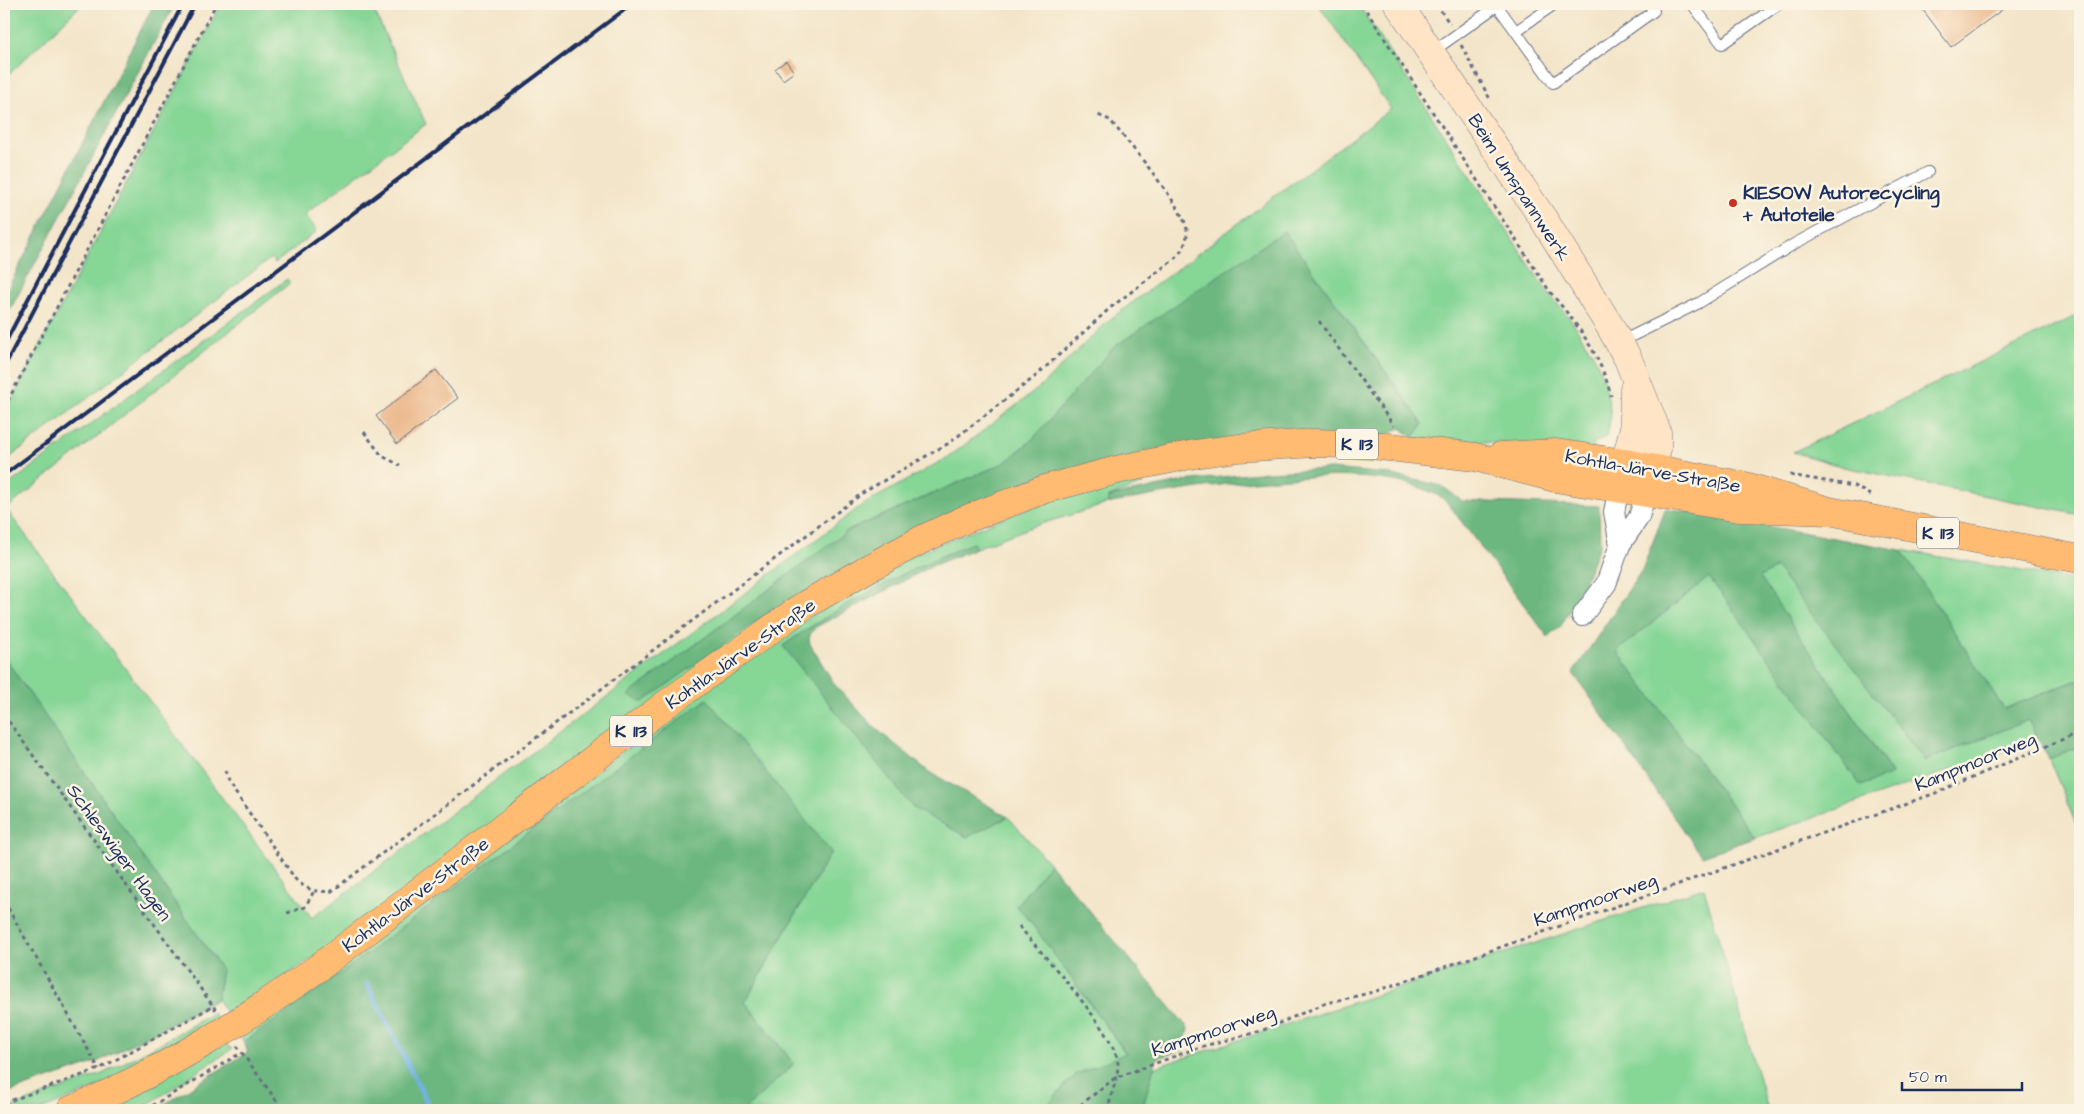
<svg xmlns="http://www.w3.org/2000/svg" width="2084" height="1114" font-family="'Architects Daughter',sans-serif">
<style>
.green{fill:#86d696;stroke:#50827a}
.forest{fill:#6cb77f;stroke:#44736e}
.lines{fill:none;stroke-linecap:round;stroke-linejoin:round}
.stream{stroke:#72b3e6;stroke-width:5}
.building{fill:#eab384}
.lane-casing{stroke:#676f83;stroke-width:12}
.street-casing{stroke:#676f83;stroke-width:22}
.secondary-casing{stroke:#676f83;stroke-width:29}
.primary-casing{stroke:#676f83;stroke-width:29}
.path{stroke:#676f83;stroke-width:3;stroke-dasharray:4 4;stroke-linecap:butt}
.lane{stroke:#fff;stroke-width:10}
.street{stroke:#fff;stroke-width:20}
.secondary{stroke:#ffe4c6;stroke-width:28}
.primary{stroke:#ffbb71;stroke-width:28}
.rail{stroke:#1b2f5e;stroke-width:4}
.poi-dot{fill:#c8321e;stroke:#fcf5e5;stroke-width:2}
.labels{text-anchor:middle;stroke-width:5;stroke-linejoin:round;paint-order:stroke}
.shield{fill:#fcf5e5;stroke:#5e6a86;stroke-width:1}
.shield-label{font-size:18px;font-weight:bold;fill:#1b2f5e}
.street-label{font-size:19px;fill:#1b2f5e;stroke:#fcf5e5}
.poi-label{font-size:19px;font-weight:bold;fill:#1b2f5e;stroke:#fcf5e5;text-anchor:start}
</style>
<rect width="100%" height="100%" fill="#fcf5e5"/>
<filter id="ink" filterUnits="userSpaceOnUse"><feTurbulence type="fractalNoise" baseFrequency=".02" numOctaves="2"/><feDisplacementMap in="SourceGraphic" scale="10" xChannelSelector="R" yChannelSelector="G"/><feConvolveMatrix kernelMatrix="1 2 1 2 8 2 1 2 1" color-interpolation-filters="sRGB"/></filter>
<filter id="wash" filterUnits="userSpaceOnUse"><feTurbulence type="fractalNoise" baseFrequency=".0096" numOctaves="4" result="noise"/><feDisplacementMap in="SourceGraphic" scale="20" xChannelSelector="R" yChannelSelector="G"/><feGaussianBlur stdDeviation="1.12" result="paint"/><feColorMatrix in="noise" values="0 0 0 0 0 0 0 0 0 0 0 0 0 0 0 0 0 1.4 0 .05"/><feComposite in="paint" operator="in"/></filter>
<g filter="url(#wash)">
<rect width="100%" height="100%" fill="#f3e5c9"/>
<!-- green -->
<path class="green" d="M 4,4 L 82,4 L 4,79 Z
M 221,4 L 371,4 L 426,124 L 305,214 L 317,231 L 275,263 L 271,258 L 4,462 L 4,414 Z
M 1318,4 L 1358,4 L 1548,293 L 1572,321 L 1596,359 L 1606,386 L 1611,416 L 1607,436 L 1593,444 L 1592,453 L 1466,440 L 1413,438 L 1423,424 L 1284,231 L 1004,463 L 847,531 L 629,695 L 769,612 L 817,586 L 330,947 L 227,1014 L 217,999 L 222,970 L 4,657 L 4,488 L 287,279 L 290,283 L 6,509 L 312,918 L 861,506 L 950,456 L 1039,388 L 1109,320 L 1391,109 Z
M 2080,314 L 2080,515 L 1844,467 L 1793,452 Z
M 1128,481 L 1143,484 L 1109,497 L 1107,504 L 1034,526 L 976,548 L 973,543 C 908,569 839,605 783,646 L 967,837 L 1008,817 L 1050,864 L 1016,906 L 1027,917 L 1126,1054 L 1075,1075 L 1043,1110 L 744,1110 L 794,1064 L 745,1002 L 831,852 L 318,990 L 245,1042 L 248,1052 L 241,1036 L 770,642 L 903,559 L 1020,511 L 1075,494 Z
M 1901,550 L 2080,581 L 2080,679 L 2004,709 Z
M 1777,568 L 1925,761 L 2028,720 L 2039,739 L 1755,838 L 1617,651 L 1709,576 L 1861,786 L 1892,773 L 1759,577 Z
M 2080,746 L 2080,834 L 2049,759 Z
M 1704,888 L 1768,1110 L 1142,1110 L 1153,1068 Z
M 213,1013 L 217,1019 L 214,1026 L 111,1082 L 41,1110 L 4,1110 L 102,1074 L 163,1042 Z
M 224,1043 L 232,1049 L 150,1103 L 134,1110 L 102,1110 Z"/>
<!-- forest -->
<path class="forest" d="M 154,4 L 175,4 L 4,321 L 4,296 Z
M 1284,231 L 1423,424 L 1413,438 L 1401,428 L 1395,430 L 1388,437 L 1173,450 L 817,586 L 769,612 L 643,702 L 628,695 L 847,531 L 1004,463 L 1030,442 L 1114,347 Z
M 1331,469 L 1388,474 L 1442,486 L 1462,501 L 1599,506 L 1600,544 L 1583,585 L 1561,626 L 1548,637 L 1446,501 C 1382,452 1184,489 1107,504 L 1109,497 L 1184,481 L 1267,472 Z
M 1666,508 L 1901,550 L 2004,709 L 2080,679 L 2080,746 L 2049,759 L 2028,720 L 1925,761 L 1776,568 L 1760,577 L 1892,774 L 1861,786 L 1709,577 L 1617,651 L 1755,838 L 1702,856 L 1573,673 L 1642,570 Z
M 973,543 L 976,548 L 932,566 L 816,627 C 811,632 808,636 810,644 L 835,685 L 875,728 L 928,771 L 1008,817 L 967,837 L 913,808 L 783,646 C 840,605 908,569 973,543 Z
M 4,657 L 222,970 L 217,999 L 204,1007 L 97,1062 L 4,1094 Z
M 707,699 L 831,852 L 745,1002 L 794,1064 L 744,1110 L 155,1110 L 248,1052 L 244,1042 L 318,990 Z
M 1050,864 L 1188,1028 L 1184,1049 L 1156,1059 L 1142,1110 L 1104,1110 L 1104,1107 L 1101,1110 L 1043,1110 L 1075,1075 L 1126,1053 L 1027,917 L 1016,906 Z"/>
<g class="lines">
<!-- stream -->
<path class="stream" d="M 367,984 L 431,1110"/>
</g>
<g id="blocks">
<!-- building -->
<path class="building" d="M 1931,4 L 2010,4 L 1951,47 L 1923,10 Z
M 786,61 L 794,72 L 783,80 L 775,69 Z
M 436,370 L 458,398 L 397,444 L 376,416 Z"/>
</g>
</g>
<g filter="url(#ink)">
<use href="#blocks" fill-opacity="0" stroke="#676f83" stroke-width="1"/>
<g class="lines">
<!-- lane casing -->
<g class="lane-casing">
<path id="lane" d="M 1496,4 L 1553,83 L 1654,11 L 1649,4
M 1692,4 L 1722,44 L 1779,4
M 1516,31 L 1555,4
M 1432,52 L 1498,5
M 1620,342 L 1699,303 L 1794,244 L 1928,172"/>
</g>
<!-- street casing -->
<g class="street-casing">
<path id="street" d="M 1619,488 L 1614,512 L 1620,545
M 1582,616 L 1606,584 L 1620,545 L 1639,517 L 1646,493"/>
</g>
<!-- secondary casing -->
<g class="secondary-casing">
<path id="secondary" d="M 1398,4 L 1544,220 L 1611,328 L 1628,359 L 1657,432 L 1657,449 L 1646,491
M 1619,487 L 1634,428 L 1634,389"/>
</g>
<!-- primary casing -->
<g class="primary-casing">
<path id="primary" d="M 1501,456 L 1556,453 L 1624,463 L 1745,486 L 1829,511 L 2080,559
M 71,1110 C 162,1072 237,1025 318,968 L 665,705 L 805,605 L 865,570 L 921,540 L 964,520 L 1045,489 L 1121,469 L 1195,454 L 1238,448 L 1316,443 L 1372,445 L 1475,457 L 1555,478 L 1739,508 L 1829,511"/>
</g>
<!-- path -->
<path class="path" d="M 1362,4 L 1550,292 C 1577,324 1601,355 1611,396
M 1436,4 L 1450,24
M 1461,45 L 1491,101
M 1319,321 L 1394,426
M 4,408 L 216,4
M 364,432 L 382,456 L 400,465
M 1790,475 L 1854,486 L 1872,496
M 4,715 L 213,1006
M 225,771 L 228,782 L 296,880 C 307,890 317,893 332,891 L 864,492 L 949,443 L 1036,376 L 1110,308 L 1173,260 C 1181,252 1188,243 1187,230 C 1184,207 1127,141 1110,120 L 1098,115
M 4,901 L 99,1069
M 287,913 L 305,907 L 314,891
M 1019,926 C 1041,953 1118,1035 1118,1065 C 1118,1076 1110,1098 1108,1110
M 237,1046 L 283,1110
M 4,1103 L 99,1069 L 213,1006 L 217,1012
M 145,1110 L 241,1053
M 1074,1110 L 1115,1078 L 1200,1047 L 1261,1031 L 1326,1003 L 1374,992 L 1933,794 L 2080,732"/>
<!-- lane -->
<use href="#lane" class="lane"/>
<!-- street -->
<use href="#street" class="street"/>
<!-- secondary -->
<use href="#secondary" class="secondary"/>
<!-- primary -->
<use href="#primary" class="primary"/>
<!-- rail -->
<path class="rail" d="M 4,345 L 183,4
M 4,367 L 195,4
M 4,475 L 632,4"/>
</g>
</g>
<!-- markers -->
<circle class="poi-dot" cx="1733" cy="203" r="5"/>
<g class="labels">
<!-- shield labels -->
<g class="shield">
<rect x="1336" y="428.5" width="42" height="31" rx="4"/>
<rect x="1917" y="517.5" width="42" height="31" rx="4"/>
<rect x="610" y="715.5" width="42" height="31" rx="4"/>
</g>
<g class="shield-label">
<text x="1357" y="450">K 113</text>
<text x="1938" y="539">K 113</text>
<text x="631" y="737">K 113</text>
</g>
<!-- street labels -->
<g class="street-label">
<text transform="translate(1520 187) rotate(57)" y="7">Beim Umspannwerk</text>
<text transform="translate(1653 470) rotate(10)" y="7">Kohtla-Järve-Straße</text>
<text transform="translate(740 653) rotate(-35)" y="7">Kohtla-Järve-Straße</text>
<text transform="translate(1975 761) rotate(-22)" y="7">Kampmoorweg</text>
<text transform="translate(120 852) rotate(54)" y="7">Schleswiger Hagen</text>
<text transform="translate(415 894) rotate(-37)" y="7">Kohtla-Järve-Straße</text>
<text transform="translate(1595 899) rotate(-19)" y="7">Kampmoorweg</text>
<text transform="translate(1213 1030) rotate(-18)" y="7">Kampmoorweg</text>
</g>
<!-- poi labels -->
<g class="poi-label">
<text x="1743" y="199">KIESOW Autorecycling<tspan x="1743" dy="22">+ Autoteile</tspan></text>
</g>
</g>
<!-- margin -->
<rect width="2084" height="1114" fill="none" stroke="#fcf5e5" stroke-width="20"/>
<!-- scale -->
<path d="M1902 1082v8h120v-8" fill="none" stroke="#1b2f5e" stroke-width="2.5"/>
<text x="1909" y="1082" font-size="15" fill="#1b2f5e" stroke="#fcf5e5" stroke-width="4" paint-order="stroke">50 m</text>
</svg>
